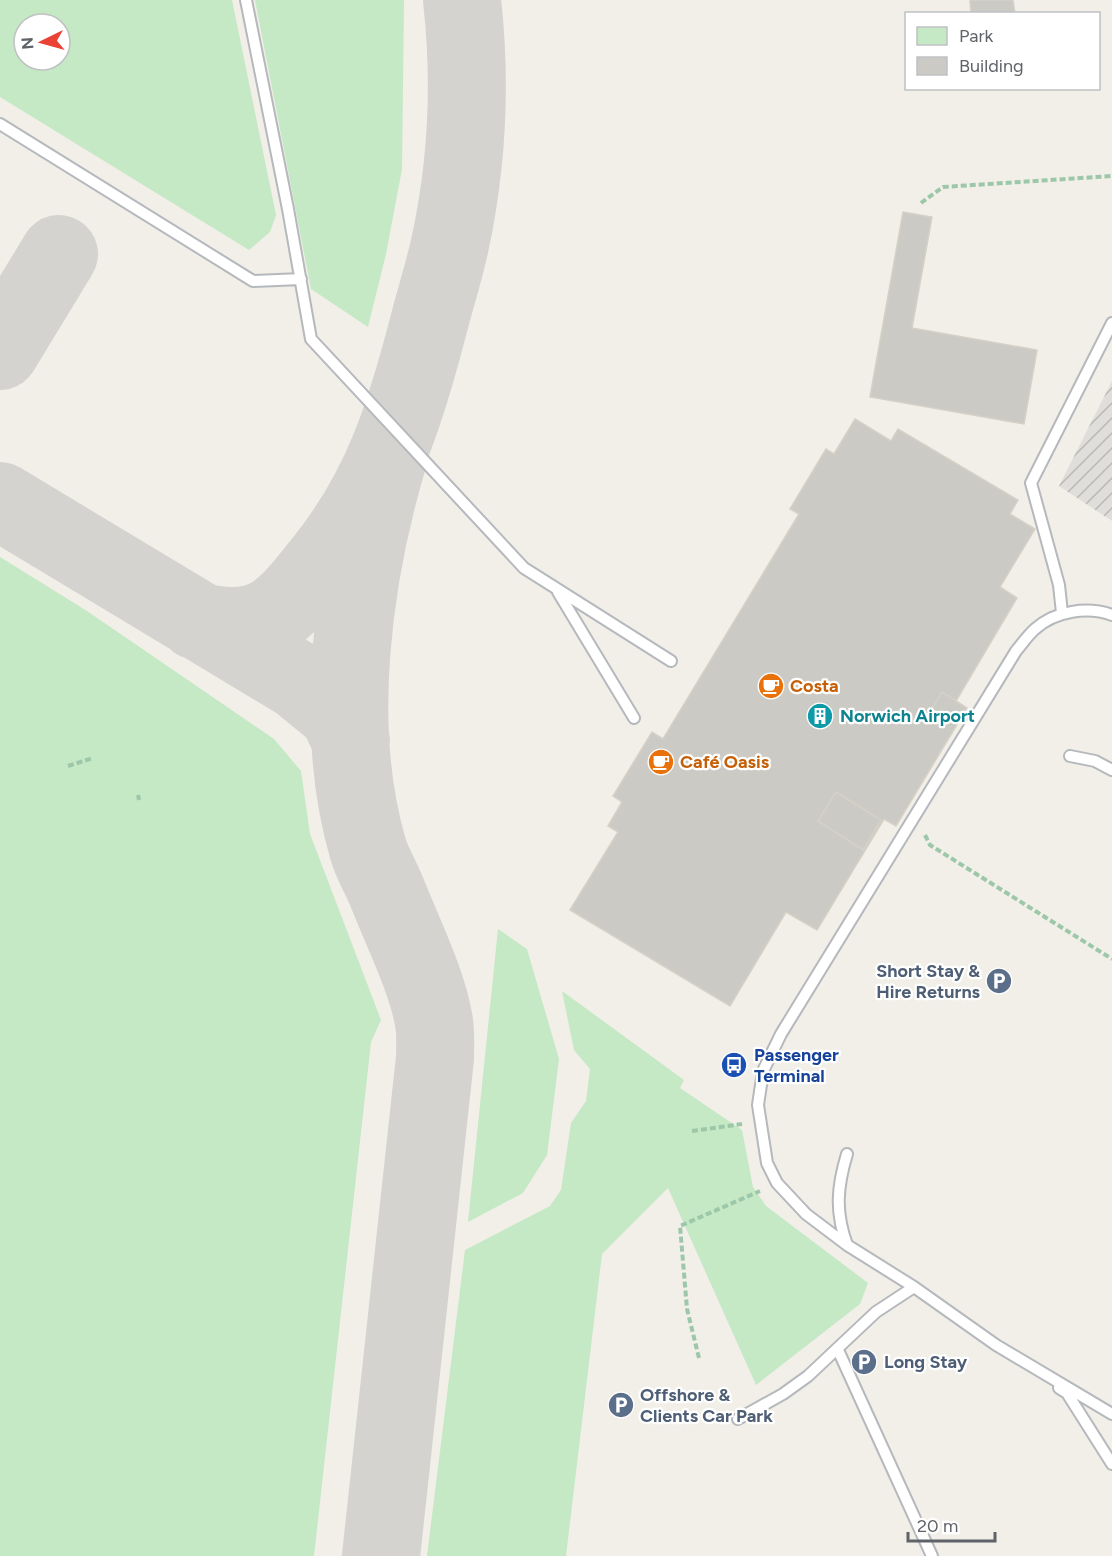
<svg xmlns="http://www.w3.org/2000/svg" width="1112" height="1556" font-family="Figtree,sans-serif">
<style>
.industrial{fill:url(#industrial-furrows)}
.green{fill:#c5e8c5;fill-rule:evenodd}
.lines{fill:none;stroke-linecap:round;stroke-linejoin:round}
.taxiway{stroke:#d4d3d0;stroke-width:78}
.building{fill:#cccac5;stroke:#d6d1c6;stroke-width:1.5}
.lane-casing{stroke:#b5b8bc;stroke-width:14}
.path{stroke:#9cc7a9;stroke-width:4;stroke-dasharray:6 3;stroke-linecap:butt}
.lane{stroke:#fff;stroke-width:10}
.labels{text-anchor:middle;stroke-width:4.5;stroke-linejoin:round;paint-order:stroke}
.food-label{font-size:18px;font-weight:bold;fill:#c56008;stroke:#fff;text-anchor:start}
.culture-label{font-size:18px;font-weight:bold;fill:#0d838f;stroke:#fff;text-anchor:start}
.service-label{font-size:18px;font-weight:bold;fill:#4e5e75;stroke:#fff;text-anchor:start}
.transit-label{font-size:18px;font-weight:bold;fill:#164399;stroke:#fff;text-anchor:start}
</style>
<defs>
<pattern id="industrial-furrows" width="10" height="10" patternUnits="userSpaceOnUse" patternTransform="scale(1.5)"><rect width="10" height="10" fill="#e0deda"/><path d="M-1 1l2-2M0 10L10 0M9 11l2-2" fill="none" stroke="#b9b8b5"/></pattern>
</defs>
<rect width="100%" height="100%" fill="#f1efe8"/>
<!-- industrial -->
<path class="industrial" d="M 1112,381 L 1112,521 L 1059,486 Z"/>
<!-- green -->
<path class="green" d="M 0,0 L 232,0 L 276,215 L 270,232 L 249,250 L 0,97 ZM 24,24 L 60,24 L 60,60 L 24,60 Z
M 255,0 L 404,0 L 402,169 L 386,254 L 368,327 L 311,289 Z
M 0,557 L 87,611 L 274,739 L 301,771 L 310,834 L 381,1020 L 371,1042 L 314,1556 L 0,1556 Z
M 498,929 L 527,949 L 559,1059 L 547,1155 L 523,1193 L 468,1222 Z
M 562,991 L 684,1080 L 680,1088 L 742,1130 L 753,1187 L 766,1206 L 868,1283 L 860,1304 L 756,1385 L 668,1188 L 602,1254 L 566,1556 L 427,1556 L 465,1250 L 550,1206 L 561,1190 L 571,1123 L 586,1101 L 590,1069 L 574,1050 Z"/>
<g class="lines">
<!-- taxiway -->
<path class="taxiway" d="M 0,351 L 59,254
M 0,501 L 299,681 L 338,713 L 351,741
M 197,621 C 266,638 284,611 324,561 C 382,489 405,415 428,327 C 435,299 444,272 450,244 C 467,165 471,80 462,0
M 381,1556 L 435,1058 C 435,1047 436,1034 434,1022 C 427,980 402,931 386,890 C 380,876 372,863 368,849 C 332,726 353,575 389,455"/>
</g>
<!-- building -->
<path class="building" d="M 970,0 L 1013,0 L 1015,14 L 971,14 Z
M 903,212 L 932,217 L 912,328 L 1037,350 L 1024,424 L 870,397 Z
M 855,419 L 891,441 L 898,429 L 1018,500 L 1010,514 L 1035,529 L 1000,587 L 1017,598 L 956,701 L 967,708 L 896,826 L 884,819 L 817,930 L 786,912 L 730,1006 L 570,910 L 618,832 L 608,826 L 622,802 L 613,796 L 652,732 L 663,739 L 799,514 L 790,509 L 826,449 L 834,454 Z
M 942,692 L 967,708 L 957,724 L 932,709 Z
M 836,792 L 881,820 L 863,850 L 818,821 Z"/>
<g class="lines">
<!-- lane casing -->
<g class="lane-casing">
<path id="lane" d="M 246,0 L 288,209 L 311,339 L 524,568 L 671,661
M 0,124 L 253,281 L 301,279
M 558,592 L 634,718
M 1062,613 L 1059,585 L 1031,483 L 1112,323
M 1112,615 C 1088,606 1055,611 1035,629 C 1028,635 1022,644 1016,651 L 781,1034 L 763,1071 L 758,1105 L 767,1163 L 777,1183 L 806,1214 L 847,1245 L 914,1287 L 996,1345 L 1112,1414
M 1070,756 L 1095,761 L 1112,770
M 847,1245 C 835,1212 837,1187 847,1154
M 838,1350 L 932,1556
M 1059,1388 L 1067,1393 L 1112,1464
M 738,1419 L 783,1394 L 808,1376 L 876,1312 L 914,1287"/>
</g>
<!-- path -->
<path class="path" d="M 921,203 L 943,187 L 1112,176
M 68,766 L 93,758
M 138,795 L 139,800
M 925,835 L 930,845 L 1112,959
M 692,1131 L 742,1124
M 699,1358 L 687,1309 L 680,1226 L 760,1191"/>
<!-- lane -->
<use href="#lane" class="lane"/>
</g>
<!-- icons -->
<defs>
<g id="cafe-disc" transform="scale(1.35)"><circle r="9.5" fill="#e8710a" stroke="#fff"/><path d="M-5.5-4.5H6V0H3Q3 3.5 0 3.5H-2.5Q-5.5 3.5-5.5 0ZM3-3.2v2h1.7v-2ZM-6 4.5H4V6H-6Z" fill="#fff"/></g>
<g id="building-disc" transform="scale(1.35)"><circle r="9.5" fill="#0f9aa8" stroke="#fff"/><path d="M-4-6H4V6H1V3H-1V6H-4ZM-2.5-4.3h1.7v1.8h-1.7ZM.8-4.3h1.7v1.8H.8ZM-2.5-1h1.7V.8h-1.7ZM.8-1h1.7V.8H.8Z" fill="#fff"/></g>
<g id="parking-disc" transform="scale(1.35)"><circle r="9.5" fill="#5c6f8a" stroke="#fff"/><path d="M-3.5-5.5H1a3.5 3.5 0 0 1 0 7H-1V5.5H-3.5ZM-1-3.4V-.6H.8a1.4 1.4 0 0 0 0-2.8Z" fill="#fff"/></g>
<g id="bus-disc" transform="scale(1.35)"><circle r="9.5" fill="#1a4fb4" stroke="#fff"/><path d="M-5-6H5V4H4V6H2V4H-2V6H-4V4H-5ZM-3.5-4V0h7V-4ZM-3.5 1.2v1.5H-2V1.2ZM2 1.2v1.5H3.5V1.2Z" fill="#fff"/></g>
</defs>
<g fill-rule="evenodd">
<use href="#cafe-disc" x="771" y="686"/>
<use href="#building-disc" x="820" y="716"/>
<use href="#cafe-disc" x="661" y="762"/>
<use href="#parking-disc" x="999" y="981"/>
<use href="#bus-disc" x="734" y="1065"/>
<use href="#parking-disc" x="864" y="1362"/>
<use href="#parking-disc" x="621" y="1405"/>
</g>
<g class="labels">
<!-- food labels -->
<g class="food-label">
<text x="790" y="692">Costa</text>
<text x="680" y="768">Café Oasis</text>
</g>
<!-- culture labels -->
<g class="culture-label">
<text x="840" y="722">Norwich Airport</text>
</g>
<!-- service labels -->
<g class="service-label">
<text x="980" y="977" text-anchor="end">Short Stay &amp;<tspan x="980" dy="21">Hire Returns</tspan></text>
<text x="884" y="1368">Long Stay</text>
<text x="640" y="1401">Offshore &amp;<tspan x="640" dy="21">Clients Car Park</tspan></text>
</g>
<!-- transit labels -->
<g class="transit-label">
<text x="754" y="1061">Passenger<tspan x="754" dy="21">Terminal</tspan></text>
</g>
</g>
<!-- legend -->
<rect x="905" y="12" width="195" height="78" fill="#ffffff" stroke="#bfc1c3" stroke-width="1.5"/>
<rect x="917" y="27" width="30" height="18" fill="#c5e8c5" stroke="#bfc1c3" stroke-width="1.5"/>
<text x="959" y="42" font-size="18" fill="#5f6368">Park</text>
<rect x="917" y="57" width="30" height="18" fill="#cccac5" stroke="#bfc1c3" stroke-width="1.5"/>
<text x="959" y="72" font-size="18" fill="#5f6368">Building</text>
<!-- north arrow -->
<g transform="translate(42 42) rotate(265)"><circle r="28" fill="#ffffff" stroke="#bfc1c3" stroke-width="1.5"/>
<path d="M0-4.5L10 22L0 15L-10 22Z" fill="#ea4335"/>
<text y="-9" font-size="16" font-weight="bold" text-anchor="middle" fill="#5f6368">N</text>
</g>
<!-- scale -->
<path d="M908 1532v9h87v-9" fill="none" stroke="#5f6368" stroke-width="3"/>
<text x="917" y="1532" font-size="18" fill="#5f6368" stroke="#ffffff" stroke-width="4.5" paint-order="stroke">20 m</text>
</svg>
